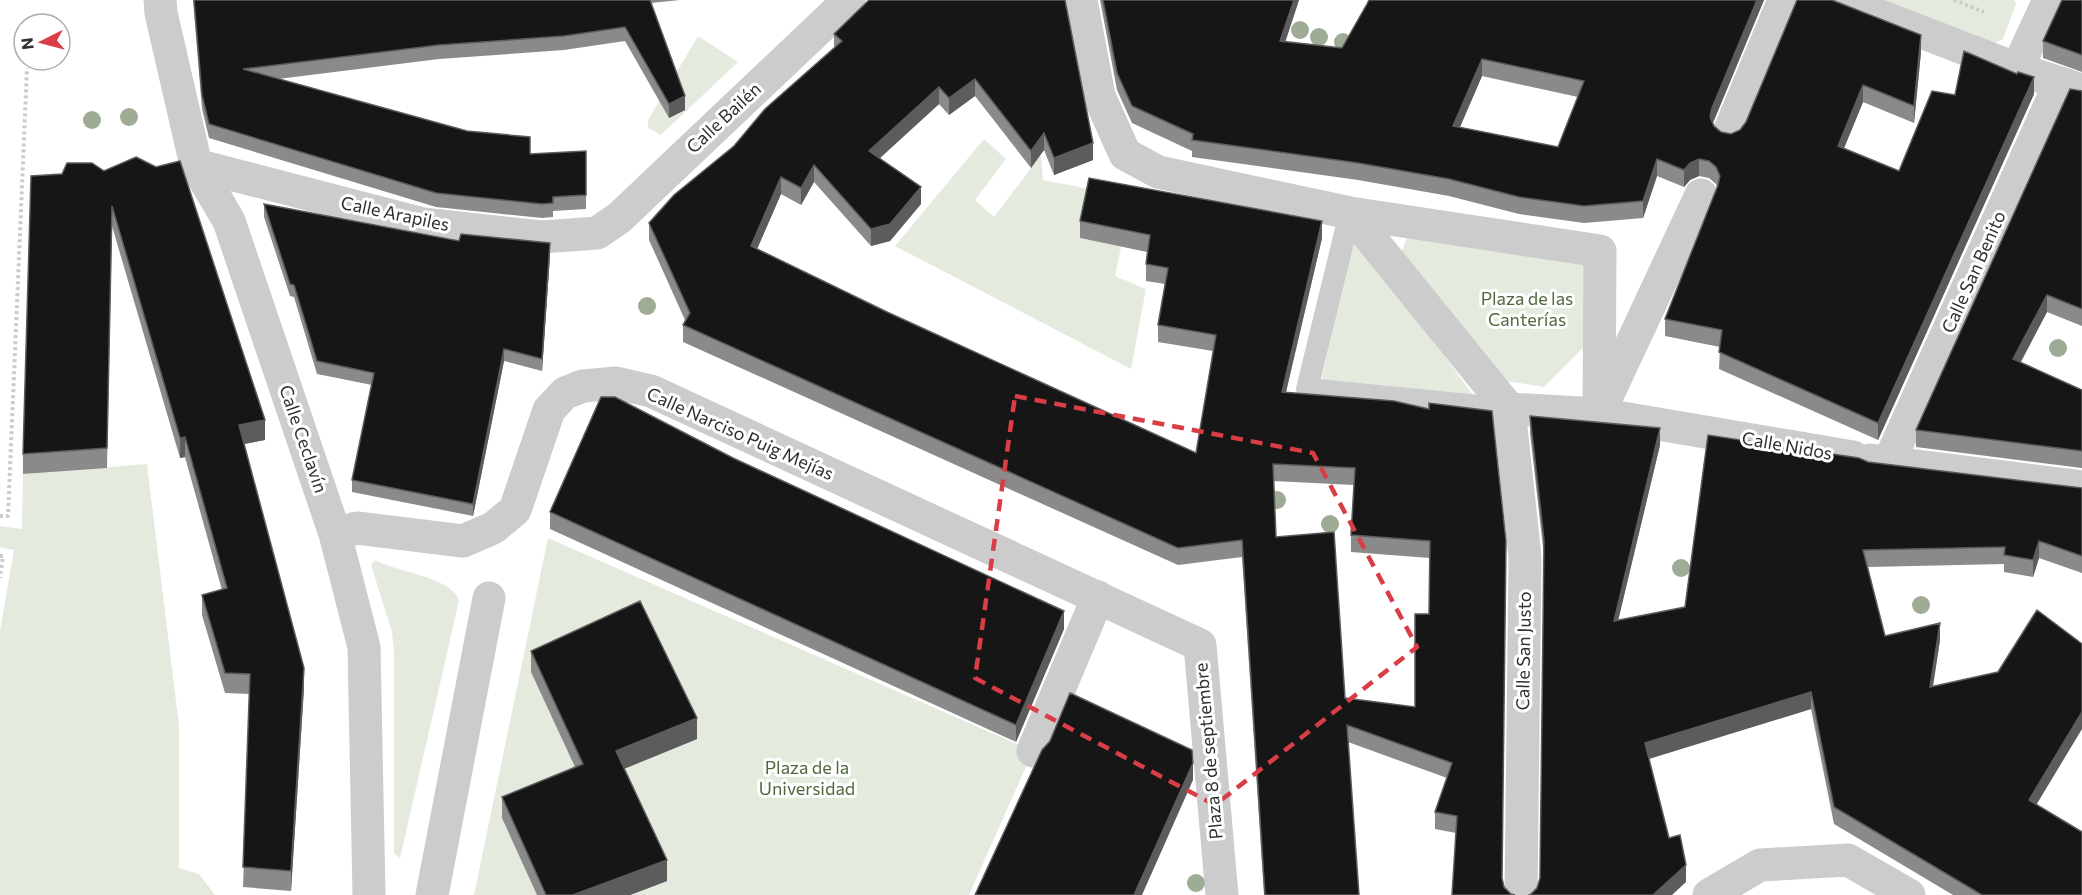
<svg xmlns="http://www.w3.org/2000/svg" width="2082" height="895" font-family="Commissioner,sans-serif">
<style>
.green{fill:#e4ebde}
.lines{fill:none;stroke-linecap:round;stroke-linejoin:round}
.path{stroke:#ccc;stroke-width:4;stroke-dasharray:3 3;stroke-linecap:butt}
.service{stroke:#ccc;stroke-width:22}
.pedestrian{stroke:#ccc;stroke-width:33}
.minor{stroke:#ccc;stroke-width:33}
.tree{fill:#9fac95}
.wall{fill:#8a8a8a;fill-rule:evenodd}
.shaded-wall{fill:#5c5c5c}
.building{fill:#161616;stroke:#5c5c5c;stroke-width:1.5;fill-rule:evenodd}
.marked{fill:none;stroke:#d93d45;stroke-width:4.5;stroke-dasharray:12 8;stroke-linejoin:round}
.labels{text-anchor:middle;stroke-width:6;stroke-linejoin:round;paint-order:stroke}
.street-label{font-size:18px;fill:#2f2f2f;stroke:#fff}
.park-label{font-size:18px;fill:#51683f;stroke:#fff}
</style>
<rect width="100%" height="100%" fill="#fff"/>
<!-- green -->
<path class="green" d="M 1884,0 L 2014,0 L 2016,4 L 2003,39 L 1989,46 Z
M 698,36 L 738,62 L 661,135 L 648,128 L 648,120 Z
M 984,139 L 1006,159 L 975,200 L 994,217 L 1041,155 L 1043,180 L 1090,189 L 1080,238 L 1121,247 L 1115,276 L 1146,289 L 1131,369 L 895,246 Z
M 1411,227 L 1583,258 L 1590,278 L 1585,346 L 1544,387 L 1507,381 L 1400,256 Z
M 1354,231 L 1475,398 L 1321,382 Z
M 147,464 L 179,726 L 179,868 L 199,874 L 215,895 L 0,895 L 0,631 L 14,550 L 0,547 L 0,526 L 22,529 L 23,474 Z
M 548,538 L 1033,751 L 969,895 L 630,895 L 583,785 L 537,895 L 474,895 Z
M 375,560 C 396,572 453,577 459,601 L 400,858 L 394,854 L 394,651 L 392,632 L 371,565 Z"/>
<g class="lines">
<!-- path -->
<path class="path" d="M 1954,0 L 1984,12
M 0,516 L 8,516 L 27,68
M 0,556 L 3,556 L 0,578"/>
<!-- service -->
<path class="service" d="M 1350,213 L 1307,389 L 1509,409"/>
<!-- pedestrian -->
<path class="pedestrian" d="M 2017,69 L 2049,0
M 1870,460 L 2082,487
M 1889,462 L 2060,83
M 1033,751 L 1098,597
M 1709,895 L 1760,865 L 1848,860 L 1909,895"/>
<!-- minor -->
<path class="minor" d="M 160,0 L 161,13 L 196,165 L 229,221 L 335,534 L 364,647 L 369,895
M 1081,0 L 1099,96 L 1125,154 L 1158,172 L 1350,213 L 1509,409 L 1599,414 L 1853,457
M 1839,0 L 2017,69 L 2082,90
M 1729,132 L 1784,0
M 196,165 L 423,224 L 542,237 L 597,233 L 619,218 L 849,0
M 1350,213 L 1600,251 L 1599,414
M 1602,407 L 1701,195
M 1509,409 L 1525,557 L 1521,895
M 335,534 L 357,528 L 463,541 L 493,528 L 515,510 L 549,410 L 565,393 L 583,386 L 616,383 L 651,391 L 1200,645 L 1222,895
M 432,895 L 489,598"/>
</g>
<!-- trees -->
<g class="tree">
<circle cx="1300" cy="30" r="9"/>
<circle cx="1319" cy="37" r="9"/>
<circle cx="1343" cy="42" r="9"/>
<circle cx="129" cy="117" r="9"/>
<circle cx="92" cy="120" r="9"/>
<circle cx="647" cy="306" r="9"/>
<circle cx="2058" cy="348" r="9"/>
<circle cx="1277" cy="500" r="9"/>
<circle cx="1330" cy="524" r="9"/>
<circle cx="1681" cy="568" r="9"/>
<circle cx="1921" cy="605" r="9"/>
<circle cx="1196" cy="883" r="9"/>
</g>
<!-- wall -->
<path class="wall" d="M 193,0 L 680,0 L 651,3 L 685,110 L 669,118 L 625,41 L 564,50 L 439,59 L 278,79 L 530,154 L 586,151 L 586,209 L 553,211 L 553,217 L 542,218 L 436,207 L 209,138 L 202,109 Z
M 869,0 L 1093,160 L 1054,175 L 1044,150 L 1031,168 L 975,96 L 949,115 L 939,104 L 880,158 L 921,204 L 890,241 L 871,246 L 814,182 L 801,205 L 781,194 L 757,249 L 887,312 L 1196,453 L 1213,351 L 1158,342 L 1158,325 L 1165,284 L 1146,281 L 1146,264 L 1147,252 L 1080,238 L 1080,221 L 1322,238 L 1286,392 L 1429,409 L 1492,411 L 1452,895 L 1456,833 L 1435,829 L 1435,812 L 1447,778 L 1348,742 L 1359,895 L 1264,895 L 1242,557 L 1178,565 L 683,342 L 683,325 L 685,320 L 649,240 L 649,223 L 734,146 L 834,49 L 834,34 ZM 1273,481 L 1354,485 L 1351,535 L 1351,552 L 1430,558 L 1429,614 L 1415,707 L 1345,698 L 1276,537 Z
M 1100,0 L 1299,0 L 1285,42 L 1342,48 L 1367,4 L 1369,0 L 1764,0 L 1713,123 L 1714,126 L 1721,132 L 1731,134 L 1921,52 L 1914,123 L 1863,102 L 1844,148 L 1899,171 L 1955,95 L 2034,94 L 1878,440 L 1719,369 L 1720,347 L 1665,336 L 1665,319 L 1717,187 L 1716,184 L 1709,178 L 1699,176 L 1690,180 L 1684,187 L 1657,176 L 1643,218 L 1584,223 L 1519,214 L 1449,196 L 1358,180 L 1192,157 L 1192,151 L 1132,123 L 1117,90 ZM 1482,76 L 1578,97 L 1558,147 L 1460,127 Z
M 2082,0 L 2082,72 L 2043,58 L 2043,41 Z
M 2082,91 L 2082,326 L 2047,312 L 2021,362 L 2082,390 L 2082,468 L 1916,447 L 1916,430 Z
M 92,163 L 265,440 L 244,444 L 304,688 L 291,891 L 243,887 L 250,694 L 225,693 L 202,615 L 202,595 L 222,590 L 185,457 L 180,458 L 112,226 L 107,468 L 23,474 L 23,454 L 62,174 Z
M 264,204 L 459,241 L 550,255 L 542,371 L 504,361 L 473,516 L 352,492 L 352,480 L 372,385 L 317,374 L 294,297 L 290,296 L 264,217 Z
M 1530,416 L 1660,445 L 1618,620 L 1685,607 L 1868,462 L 2082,488 L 2082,573 L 2039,558 L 2033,577 L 2004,572 L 2004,564 L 1868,567 L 1885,636 L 1940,640 L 1933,687 L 2037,804 L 2082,895 L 1953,895 L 1834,824 L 1811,709 L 1649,759 L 1669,838 L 1686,882 L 1530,895 L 1537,888 L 1540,878 L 1544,556 L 1530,433 Z
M 550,512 L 1064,629 L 1016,742 L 550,529 Z
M 531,651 L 697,739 L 624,769 L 667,881 L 630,895 L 537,895 L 502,818 L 502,797 L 575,767 L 531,672 Z"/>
<!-- shaded-wall -->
<path class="shaded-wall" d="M 1294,0 L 1299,0 L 1280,58 L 1280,41 Z
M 1757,0 L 1764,0 L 1712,125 L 1710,117 L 1712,108 Z
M 1921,35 L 1921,52 L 1914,123 L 1914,106 Z
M 1482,59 L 1482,76 L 1453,143 L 1453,126 Z
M 2034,77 L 2034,94 L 1878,440 L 1878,423 Z
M 975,79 L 975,96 L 949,115 L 949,98 Z
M 1863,85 L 1863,102 L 1838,163 L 1838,146 Z
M 939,87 L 939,104 L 869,168 L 869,151 Z
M 685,96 L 685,110 L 669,118 L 669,104 Z
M 1044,133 L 1044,150 L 1031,168 L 1031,151 Z
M 1093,143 L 1093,160 L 1054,175 L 1054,158 Z
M 1657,159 L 1657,176 L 1643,218 L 1643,201 Z
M 1699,159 L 1699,176 L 1690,180 L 1684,187 L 1684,170 L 1690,163 Z
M 814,165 L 814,182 L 801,205 L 801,188 Z
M 781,177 L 781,194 L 751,263 L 751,246 Z
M 921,187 L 921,204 L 890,241 L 871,246 L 871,229 Z
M 1322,221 L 1322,238 L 1282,409 L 1282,392 Z
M 550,243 L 550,255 L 542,371 L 542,359 Z
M 2047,295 L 2047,312 L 2013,376 L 2013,359 Z
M 504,349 L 504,361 L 473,516 L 473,504 Z
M 265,420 L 265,440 L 239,445 L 239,425 Z
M 1660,428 L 1660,445 L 1614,638 L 1614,621 Z
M 185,437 L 185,457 L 180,458 L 180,438 Z
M 2039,541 L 2039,558 L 2033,577 L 2033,560 Z
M 1064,611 L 1064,629 L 1016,742 L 1016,725 Z
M 1940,623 L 1940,640 L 1930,704 L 1930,687 Z
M 304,668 L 304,688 L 291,891 L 291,871 Z
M 1811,692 L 1811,709 L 1645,760 L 1645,743 Z
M 2082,712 L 2082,729 L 2029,817 L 2029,800 Z
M 697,718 L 697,739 L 616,772 L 616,751 Z
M 1193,763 L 1193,780 L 1142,895 L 1134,895 Z
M 667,860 L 667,881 L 630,895 L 573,895 Z
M 1686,865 L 1686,882 L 1672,895 L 1653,895 Z"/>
<!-- building -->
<path class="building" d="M 194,0 L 650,0 L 685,96 L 669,104 L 625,27 L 564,36 L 439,45 L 243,69 L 467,131 L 530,137 L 530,154 L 586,151 L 586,195 L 553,197 L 553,203 L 542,204 L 436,193 L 209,124 L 202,95 Z
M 869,0 L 1065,0 L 1093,143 L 1054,158 L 1044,133 L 1031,151 L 975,79 L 949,98 L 939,87 L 869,151 L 921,187 L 890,224 L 871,229 L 814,165 L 801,188 L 781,177 L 751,246 L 887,312 L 1196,453 L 1216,335 L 1158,325 L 1168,268 L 1146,264 L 1150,235 L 1080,221 L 1089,178 L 1322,221 L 1282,392 L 1394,401 L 1429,409 L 1429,403 L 1492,411 L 1506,541 L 1502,878 L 1504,887 L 1511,894 L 1515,895 L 1452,895 L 1457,816 L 1435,812 L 1452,763 L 1347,725 L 1359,895 L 1265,895 L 1242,540 L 1178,548 L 683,325 L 690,313 L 649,223 L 674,195 L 734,146 L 765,109 L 842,41 L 834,34 ZM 1273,464 L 1355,468 L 1351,535 L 1430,541 L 1429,614 L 1415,614 L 1415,707 L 1345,698 L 1334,532 L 1276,537 Z
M 1103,0 L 1294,0 L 1280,41 L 1342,48 L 1367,4 L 1369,0 L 1757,0 L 1712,108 L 1710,117 L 1714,126 L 1721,132 L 1731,134 L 1740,130 L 1746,122 L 1797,0 L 1832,0 L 1921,35 L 1914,106 L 1863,85 L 1838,146 L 1899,171 L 1932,91 L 1955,95 L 1964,51 L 2017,74 L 2018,72 L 2034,77 L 1878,423 L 1719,352 L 1722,330 L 1665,319 L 1718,185 L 1720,176 L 1716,167 L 1709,161 L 1699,159 L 1690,163 L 1684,170 L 1657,159 L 1643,201 L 1584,206 L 1519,197 L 1449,179 L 1358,163 L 1192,140 L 1193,134 L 1132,106 L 1117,73 ZM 1482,59 L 1584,81 L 1558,147 L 1453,126 Z
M 2062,0 L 2082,0 L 2082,55 L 2043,41 Z
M 2070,89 L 2082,91 L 2082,309 L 2047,295 L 2013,359 L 2082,390 L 2082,451 L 1916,430 Z
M 136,157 L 156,167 L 180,161 L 265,420 L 239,425 L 304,668 L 291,871 L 243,867 L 250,674 L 225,673 L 202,595 L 227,588 L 185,437 L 180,438 L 112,206 L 107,448 L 23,454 L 31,176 L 62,174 L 67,163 L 92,163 L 104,171 Z
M 264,204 L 459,241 L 461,234 L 550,243 L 542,359 L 504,349 L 473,504 L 352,480 L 374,373 L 317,361 L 294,285 L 290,284 Z
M 601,397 L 615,397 L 733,458 L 1064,611 L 1016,725 L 550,512 Z
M 1530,416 L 1660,428 L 1614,621 L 1685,607 L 1708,435 L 1859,458 L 1868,462 L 2082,488 L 2082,556 L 2039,541 L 2033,560 L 2004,555 L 2005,547 L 1863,550 L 1885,636 L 1940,623 L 1930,687 L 1998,672 L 2037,610 L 2082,644 L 2082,712 L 2029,800 L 2082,832 L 2082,895 L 1982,895 L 1834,807 L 1811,692 L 1645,743 L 1669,838 L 1680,835 L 1686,865 L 1653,895 L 1528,895 L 1530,895 L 1537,888 L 1540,878 L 1544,540 Z
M 640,601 L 697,718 L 616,751 L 667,860 L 573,895 L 546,895 L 502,797 L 583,764 L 531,651 Z
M 1070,693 L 1192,750 L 1193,763 L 1134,895 L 975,895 L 1042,750 L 1050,741 Z"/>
<!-- marked area -->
<path class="marked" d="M 1015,396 L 1313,453 L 1417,647 L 1215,805 L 975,678 Z"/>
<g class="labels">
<!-- street labels -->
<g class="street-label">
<text transform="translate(724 118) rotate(-43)" y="6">Calle Bailén</text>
<text transform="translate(395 214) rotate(12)" y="6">Calle Arapiles</text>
<text transform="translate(1974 272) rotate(-66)" y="6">Calle San Benito</text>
<text transform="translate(740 434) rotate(24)" y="6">Calle Narciso Puig Mejías</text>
<text transform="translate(303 439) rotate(71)" y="6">Calle Ceclavín</text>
<text transform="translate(1787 446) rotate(10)" y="6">Calle Nidos</text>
<text transform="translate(1524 651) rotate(-89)" y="6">Calle San Justo</text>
<text transform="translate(1209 751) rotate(-95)" y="6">Plaza 8 de septiembre</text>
</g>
<!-- park labels -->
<g class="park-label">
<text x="1527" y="305">Plaza de las<tspan x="1527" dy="21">Canterías</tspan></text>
<text x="807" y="774">Plaza de la<tspan x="807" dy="21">Universidad</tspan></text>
</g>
</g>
<!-- north arrow -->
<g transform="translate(42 42) rotate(264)"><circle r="28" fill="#ffffff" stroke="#acacac" stroke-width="1.5"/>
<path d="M0-4.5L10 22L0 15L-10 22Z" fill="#d93d45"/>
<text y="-9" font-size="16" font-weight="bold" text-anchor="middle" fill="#2f2f2f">N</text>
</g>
</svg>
